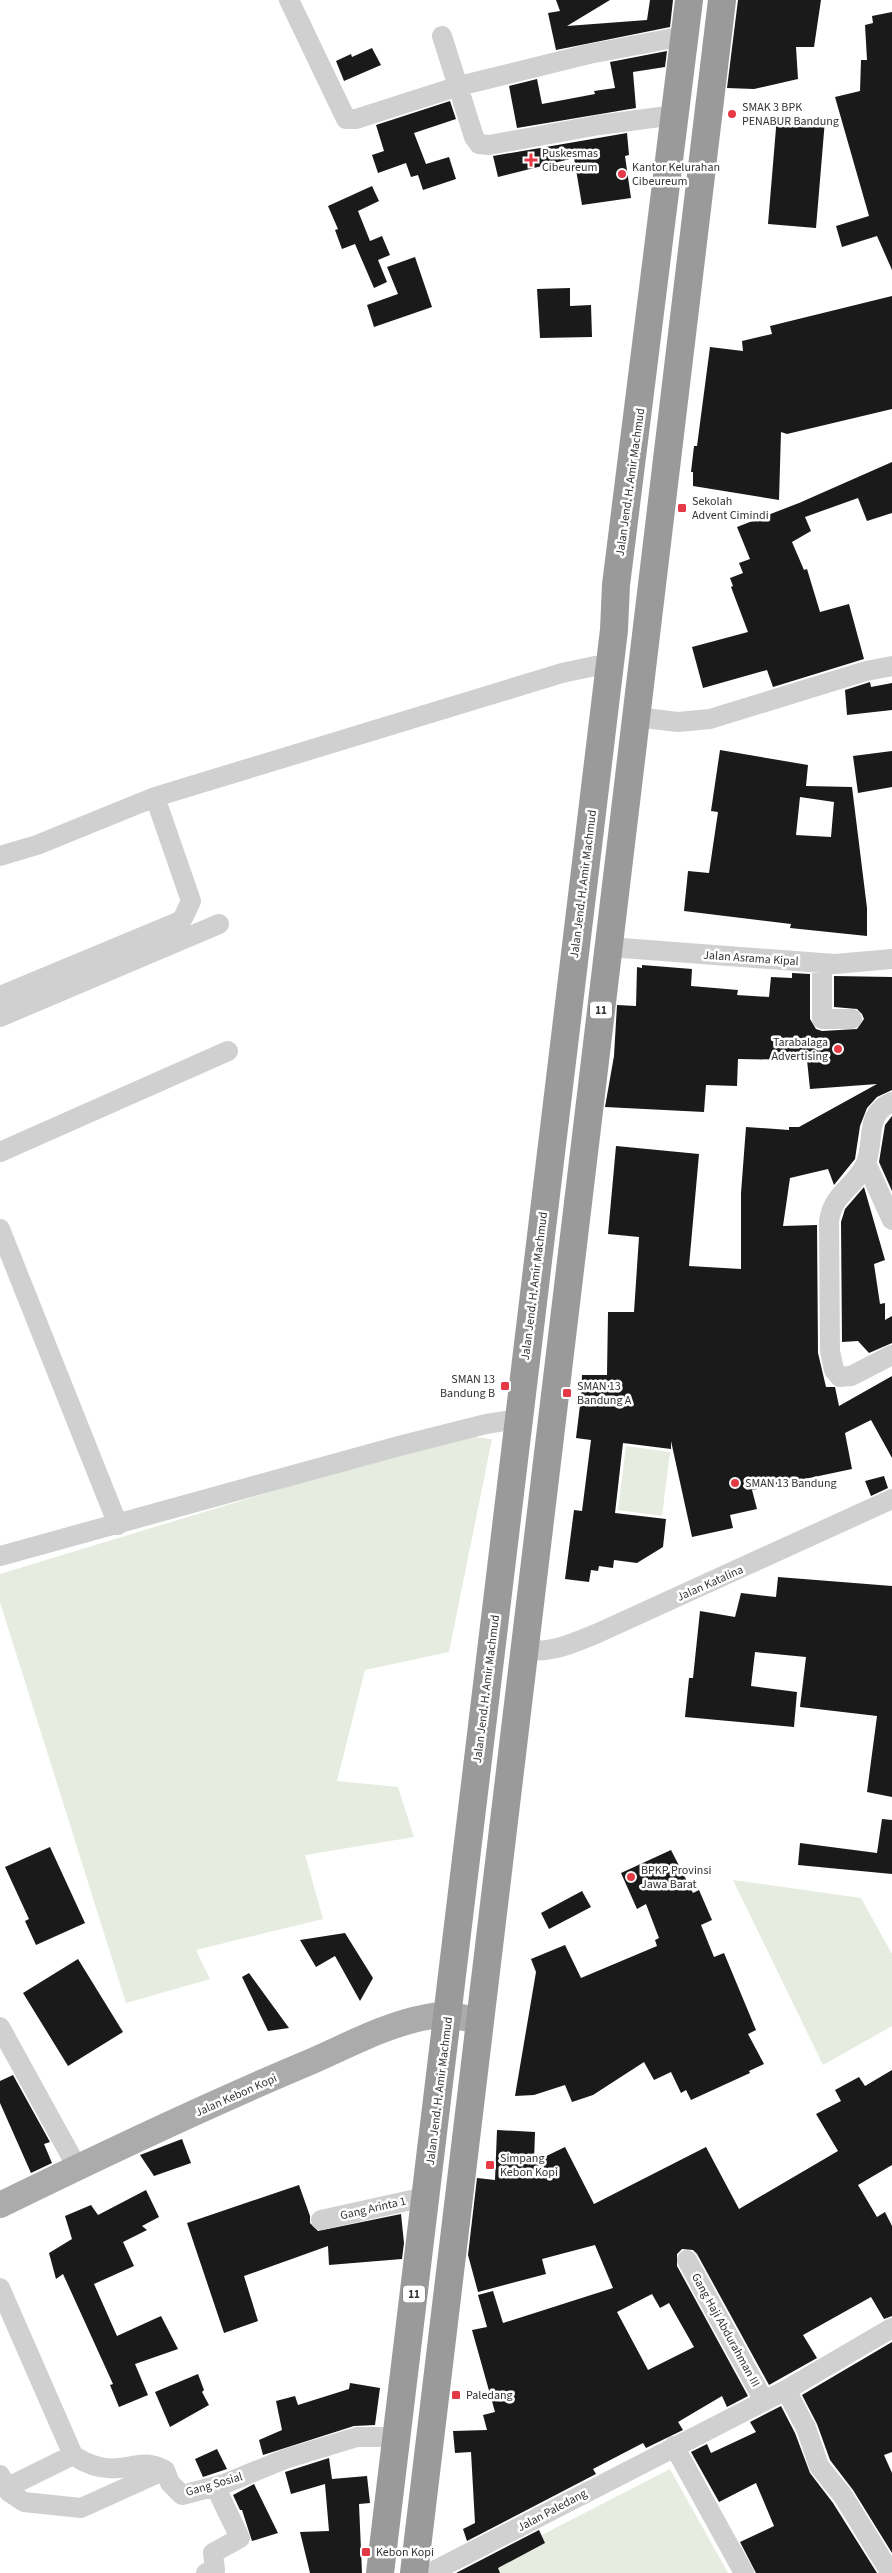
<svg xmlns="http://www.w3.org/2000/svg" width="892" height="2573" font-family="'Source Sans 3',sans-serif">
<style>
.green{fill:#e6ecdf}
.building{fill:#1a1a1a;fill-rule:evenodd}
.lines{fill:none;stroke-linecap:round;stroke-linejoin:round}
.minor{stroke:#d0d0d0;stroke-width:20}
.major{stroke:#ababab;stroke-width:26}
.highway{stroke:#9a9a9a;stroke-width:28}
.poi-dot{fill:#e63946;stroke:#fff;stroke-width:2}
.labels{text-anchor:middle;stroke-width:5;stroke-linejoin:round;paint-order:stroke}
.shield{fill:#fff;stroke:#707070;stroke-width:1}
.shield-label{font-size:11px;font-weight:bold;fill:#333}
.poi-label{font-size:12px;fill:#333;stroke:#fff;text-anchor:start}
.street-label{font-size:12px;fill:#333;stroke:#fff}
</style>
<rect width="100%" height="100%" fill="#fff"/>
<!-- green -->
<path class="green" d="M 457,1435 L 492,1439 L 449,1652 L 365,1670 L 337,1781 L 398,1787 L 414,1837 L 305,1855 L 323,1919 L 196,1950 L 210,1979 L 126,2003 L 0,1602 L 0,1574 Z
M 626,1446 L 670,1452 L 662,1516 L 618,1510 Z
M 733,1880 L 861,1898 L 892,1954 L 892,2026 L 823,2065 Z
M 670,2469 L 728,2573 L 468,2573 Z"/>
<!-- building -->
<path class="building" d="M 556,0 L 610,0 L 567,26 L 647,20 L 650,0 L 673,0 L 670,27 L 556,50 L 548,13 L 560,11 Z
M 738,0 L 821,0 L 814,47 L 796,47 L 798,79 L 754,89 L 727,88 Z
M 892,12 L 892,270 L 877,236 L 842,247 L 836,226 L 869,216 L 835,97 L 860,91 L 861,60 L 867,60 L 865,25 L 873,23 L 872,16 Z
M 372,48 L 381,65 L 344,81 L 336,61 L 351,54 L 352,57 Z
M 667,51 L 665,67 L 633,72 L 636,108 L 517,128 L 509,86 L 537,79 L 542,104 L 595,94 L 594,91 L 615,88 L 610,62 Z
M 450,101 L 456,119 L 414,133 L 426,164 L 449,157 L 456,179 L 423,190 L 418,175 L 411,177 L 406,163 L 378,173 L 372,155 L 384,151 L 376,125 Z
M 777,116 L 825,120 L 816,228 L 768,224 Z
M 627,133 L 629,155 L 625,156 L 631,198 L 582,205 L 574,158 L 498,177 L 493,156 Z
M 372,186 L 379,201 L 358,211 L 370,241 L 382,236 L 390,255 L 378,260 L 387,282 L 374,288 L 355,244 L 342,249 L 335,230 L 338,229 L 328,206 Z
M 415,257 L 432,307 L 374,327 L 367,305 L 398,294 L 387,267 Z
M 570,288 L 570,306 L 591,305 L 592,337 L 540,338 L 537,289 Z
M 892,296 L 892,409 L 787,434 L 781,432 L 779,500 L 693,486 L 693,472 L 691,472 L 694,446 L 697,446 L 710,347 L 743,351 L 742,341 L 772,334 L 770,326 Z
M 892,462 L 892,513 L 867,521 L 858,498 L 805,517 L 811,531 L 792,542 L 804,570 L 807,569 L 820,612 L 849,604 L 864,659 L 773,687 L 767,670 L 703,688 L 692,647 L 748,632 L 731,587 L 733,586 L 730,578 L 743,573 L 739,563 L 750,559 L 737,527 L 799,503 Z
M 870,682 L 871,687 L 892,683 L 892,710 L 847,715 L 845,690 Z
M 720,750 L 808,765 L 806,786 L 852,787 L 867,908 L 867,936 L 790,928 L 791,924 L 684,911 L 688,871 L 709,873 L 718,812 L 711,811 ZM 800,797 L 834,802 L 831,837 L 796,835 Z
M 892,751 L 892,787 L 858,793 L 853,756 Z
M 642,965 L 692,969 L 691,986 L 738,990 L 737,995 L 769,997 L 771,977 L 792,978 L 792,973 L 810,974 L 810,1019 L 816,1029 L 822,1031 L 857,1029 L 864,1019 L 862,1014 L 857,1009 L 834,1007 L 834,976 L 892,977 L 892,1090 L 877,1097 L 867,1108 L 860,1126 L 855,1159 L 834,1185 L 828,1169 L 790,1178 L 783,1226 L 817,1225 L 818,1353 L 826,1387 L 835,1387 L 839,1406 L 892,1376 L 892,1458 L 871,1420 L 845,1433 L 852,1469 L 752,1490 L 757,1509 L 730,1515 L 733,1528 L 692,1537 L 671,1441 L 671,1449 L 623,1443 L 615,1513 L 666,1519 L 663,1547 L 637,1563 L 614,1560 L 613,1568 L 599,1566 L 598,1571 L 591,1570 L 589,1582 L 565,1579 L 574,1510 L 582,1511 L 591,1440 L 576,1438 L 581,1397 L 582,1375 L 607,1375 L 608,1312 L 634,1312 L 639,1237 L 608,1234 L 616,1146 L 699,1154 L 689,1266 L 741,1269 L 741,1193 L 746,1127 L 789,1130 L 789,1127 L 799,1127 L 877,1084 L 810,1089 L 807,1060 L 738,1059 L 737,1086 L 706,1085 L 704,1112 L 605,1107 L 614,1056 L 617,1005 L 636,1006 L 637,967 L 642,968 Z
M 892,1116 L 892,1191 L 879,1162 L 885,1125 Z
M 864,1187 L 885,1260 L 874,1264 L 880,1304 L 885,1303 L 885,1320 L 892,1316 L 892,1343 L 869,1353 L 858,1341 L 842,1342 L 841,1222 L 845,1209 Z
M 884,1476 L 888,1488 L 871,1496 L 865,1481 Z
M 778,1577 L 892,1586 L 892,1797 L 867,1792 L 877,1716 L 800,1707 L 806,1657 L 755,1652 L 751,1686 L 797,1692 L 794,1727 L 685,1717 L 689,1678 L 693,1678 L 700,1611 L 735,1617 L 741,1593 L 776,1597 Z
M 882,1819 L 892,1820 L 892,1874 L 798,1865 L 800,1843 L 877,1853 Z
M 50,1847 L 85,1923 L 36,1945 L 25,1921 L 29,1919 L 5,1867 Z
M 671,1850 L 693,1893 L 699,1890 L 712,1920 L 701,1925 L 714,1957 L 724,1953 L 756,2030 L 748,2034 L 764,2064 L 749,2071 L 750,2073 L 691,2100 L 686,2090 L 681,2093 L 671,2072 L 654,2080 L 644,2062 L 593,2095 L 572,2102 L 565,2085 L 534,2095 L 515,2096 L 536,1972 L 531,1959 L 565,1945 L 581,1978 L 657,1946 L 655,1940 L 659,1938 L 646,1904 L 637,1909 L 621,1873 Z
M 582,1891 L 591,1907 L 549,1929 L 541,1913 Z
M 345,1933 L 373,1978 L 360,2001 L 335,1956 L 316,1967 L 300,1940 Z
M 78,1959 L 123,2032 L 68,2066 L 23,1993 Z
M 249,1973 L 289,2028 L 268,2031 L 242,1977 Z
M 892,2070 L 892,2165 L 858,2185 L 877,2217 L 885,2212 L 892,2226 L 892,2316 L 884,2319 L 871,2297 L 803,2335 L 817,2358 L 769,2385 L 697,2254 L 693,2250 L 682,2249 L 677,2254 L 677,2266 L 748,2396 L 727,2407 L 722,2396 L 678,2422 L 683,2430 L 646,2448 L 643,2443 L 593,2469 L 596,2474 L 594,2475 L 467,2541 L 463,2529 L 475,2523 L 471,2452 L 455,2453 L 453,2431 L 487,2430 L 483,2415 L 495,2412 L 472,2330 L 487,2327 L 478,2295 L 493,2291 L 503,2323 L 613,2288 L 595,2245 L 542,2259 L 546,2274 L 478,2292 L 468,2255 L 477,2178 L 495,2180 L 497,2130 L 535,2132 L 534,2162 L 565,2147 L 594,2204 L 706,2147 L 739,2209 L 838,2151 L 816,2114 L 841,2101 L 835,2090 L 859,2077 L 865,2086 ZM 652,2294 L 660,2308 L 669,2303 L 694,2347 L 648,2370 L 617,2312 Z
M 13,2075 L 50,2142 L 44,2144 L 52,2163 L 31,2173 L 0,2103 L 0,2081 Z
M 182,2139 L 191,2163 L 154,2176 L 140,2155 Z
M 299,2185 L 310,2216 L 310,2223 L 318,2231 L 401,2214 L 404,2243 L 402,2259 L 329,2265 L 328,2246 L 244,2276 L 258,2321 L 224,2333 L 187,2223 Z
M 146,2190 L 159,2217 L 142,2226 L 147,2230 L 123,2242 L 134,2266 L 94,2284 L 117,2336 L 161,2316 L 178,2349 L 135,2364 L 148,2395 L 119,2407 L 110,2385 L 113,2384 L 63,2274 L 56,2279 L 49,2253 L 72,2239 L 65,2216 L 91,2205 L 98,2215 Z
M 892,2342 L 892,2452 L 884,2455 L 892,2473 L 892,2553 L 853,2490 L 830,2460 L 817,2424 L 802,2395 Z
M 198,2374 L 204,2390 L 202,2392 L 209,2405 L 170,2427 L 155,2392 Z
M 350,2383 L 380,2388 L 375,2425 L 354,2426 L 263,2455 L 259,2440 L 282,2430 L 276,2401 L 295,2396 L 298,2405 L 349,2389 Z
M 781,2406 L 795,2433 L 810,2473 L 833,2503 L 877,2573 L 756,2573 L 740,2542 L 774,2526 L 756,2483 L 719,2502 L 691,2452 L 707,2444 L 711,2453 L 756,2432 L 750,2422 Z
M 217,2449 L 227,2469 L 203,2477 L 195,2459 Z
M 329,2458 L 332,2479 L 367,2476 L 370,2503 L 359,2504 L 362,2573 L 310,2573 L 300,2532 L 329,2531 L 325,2484 L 291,2494 L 285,2472 Z
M 254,2484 L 278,2533 L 252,2541 L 242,2510 L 240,2510 L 233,2495 Z
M 539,2530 L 545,2543 L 498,2568 L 500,2573 L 456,2573 Z"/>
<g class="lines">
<!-- minor -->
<path class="minor" d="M 289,0 L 346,119 L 356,119 L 459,86 L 589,54 L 684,36
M 442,36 L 474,137 L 479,144 L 489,145 L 599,125 L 675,115
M 636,717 L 678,722 L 710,719 L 866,671 L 892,666
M 0,856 L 37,845 L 155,797 L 562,673 L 595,666 L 609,666
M 609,947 L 835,964 L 892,959
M 822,963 L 822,1019 L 852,1019
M 0,996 L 178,922 L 183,918 L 191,901 L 155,797
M 0,1017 L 219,924
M 892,1102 C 864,1114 875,1140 866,1163 C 856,1187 833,1192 829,1221 L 830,1351 L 834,1370 L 840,1377 L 851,1376 L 892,1355
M 0,1152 L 228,1051
M 866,1163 L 892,1220
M 0,1229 L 118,1525
M 0,1556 L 399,1446 L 486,1424 L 518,1419
M 523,1650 C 551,1654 573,1643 598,1633 L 892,1499
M 0,2027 L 77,2167
M 321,2220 L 425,2197
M 687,2260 L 764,2401
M 0,2288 L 73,2455 L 6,2488
M 786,2390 L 806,2428 L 819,2466 L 843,2496 L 890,2572
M 674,2446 L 744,2573
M 73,2455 C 86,2464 102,2470 119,2468 C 138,2466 146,2460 165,2470
M 0,2475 L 9,2492 L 24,2502 L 81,2508 L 165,2470 L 170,2483 L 182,2495 L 224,2484 L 285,2459 L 357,2437 L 396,2437
M 206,2573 L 215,2570 L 213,2553 L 240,2538 L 215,2486
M 430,2573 L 786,2390 L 892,2328"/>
<!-- major -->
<path class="major" d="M 0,2205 C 102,2155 205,2106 310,2062 C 347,2046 387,2024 427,2017 C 445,2013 462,2017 479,2021"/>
<!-- highway -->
<path class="highway" d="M 380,2573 L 614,630 L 616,585 L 689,0
M 414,2573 L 722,0"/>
</g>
<!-- markers -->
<g class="poi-dot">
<circle cx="732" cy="114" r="5"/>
<path d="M528.5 152.5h5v5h5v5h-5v5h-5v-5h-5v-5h5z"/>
<circle cx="622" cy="174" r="5"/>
<rect x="677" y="503" width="10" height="10" rx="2.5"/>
<circle cx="838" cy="1049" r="5"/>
<rect x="500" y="1381" width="10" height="10" rx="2.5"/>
<rect x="562" y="1388" width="10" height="10" rx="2.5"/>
<circle cx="735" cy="1483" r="5"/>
<circle cx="631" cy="1877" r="5"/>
<rect x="485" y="2160" width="10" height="10" rx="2.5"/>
<rect x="451" y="2390" width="10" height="10" rx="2.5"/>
<rect x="361" y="2547" width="10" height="10" rx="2.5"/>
</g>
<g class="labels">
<!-- shield labels -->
<g class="shield">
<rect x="590" y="1001.5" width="22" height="17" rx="4"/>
<rect x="403" y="2285.5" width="22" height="17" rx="4"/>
</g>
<g class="shield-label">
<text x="601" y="1014">11</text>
<text x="414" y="2298">11</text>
</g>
<!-- poi labels -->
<g class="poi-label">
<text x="742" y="111">SMAK 3 BPK<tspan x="742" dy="14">PENABUR Bandung</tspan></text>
<text x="542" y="157">Puskesmas<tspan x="542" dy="14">Cibeureum</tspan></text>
<text x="632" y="171">Kantor Kelurahan<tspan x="632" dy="14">Cibeureum</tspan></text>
<text x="692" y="505">Sekolah<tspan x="692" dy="14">Advent Cimindi</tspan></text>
<text x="828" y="1046" text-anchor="end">Tarabalaga<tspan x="828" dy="14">Advertising</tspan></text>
<text x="495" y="1383" text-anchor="end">SMAN 13<tspan x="495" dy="14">Bandung B</tspan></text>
<text x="577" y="1390">SMAN 13<tspan x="577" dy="14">Bandung A</tspan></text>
<text x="745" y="1487">SMAN 13 Bandung</text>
<text x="641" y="1874">BPKP Provinsi<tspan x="641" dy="14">Jawa Barat</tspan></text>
<text x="500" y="2162">Simpang<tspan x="500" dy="14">Kebon Kopi</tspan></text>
<text x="466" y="2399">Paledang</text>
<text x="376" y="2556">Kebon Kopi</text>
</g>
<!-- street labels -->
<g class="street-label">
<text transform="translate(630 482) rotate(-82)" y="4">Jalan Jend. H. Amir Machmud</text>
<text transform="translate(583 884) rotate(-83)" y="4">Jalan Jend. H. Amir Machmud</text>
<text transform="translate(751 958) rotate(4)" y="4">Jalan Asrama Kipal</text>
<text transform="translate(534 1286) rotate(-83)" y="4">Jalan Jend. H. Amir Machmud</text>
<text transform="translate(710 1583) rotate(-24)" y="4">Jalan Katalina</text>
<text transform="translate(486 1689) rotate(-83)" y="4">Jalan Jend. H. Amir Machmud</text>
<text transform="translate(439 2091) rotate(-83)" y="4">Jalan Jend. H. Amir Machmud</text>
<text transform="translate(236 2095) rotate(-24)" y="4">Jalan Kebon Kopi</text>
<text transform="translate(373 2208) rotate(-13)" y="4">Gang Arinta 1</text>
<text transform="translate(726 2330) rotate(61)" y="4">Gang Haji Abdurahman III</text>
<text transform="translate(214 2484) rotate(-16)" y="4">Gang Sosial</text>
<text transform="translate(552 2510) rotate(-28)" y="4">Jalan Paledang</text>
</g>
</g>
</svg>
